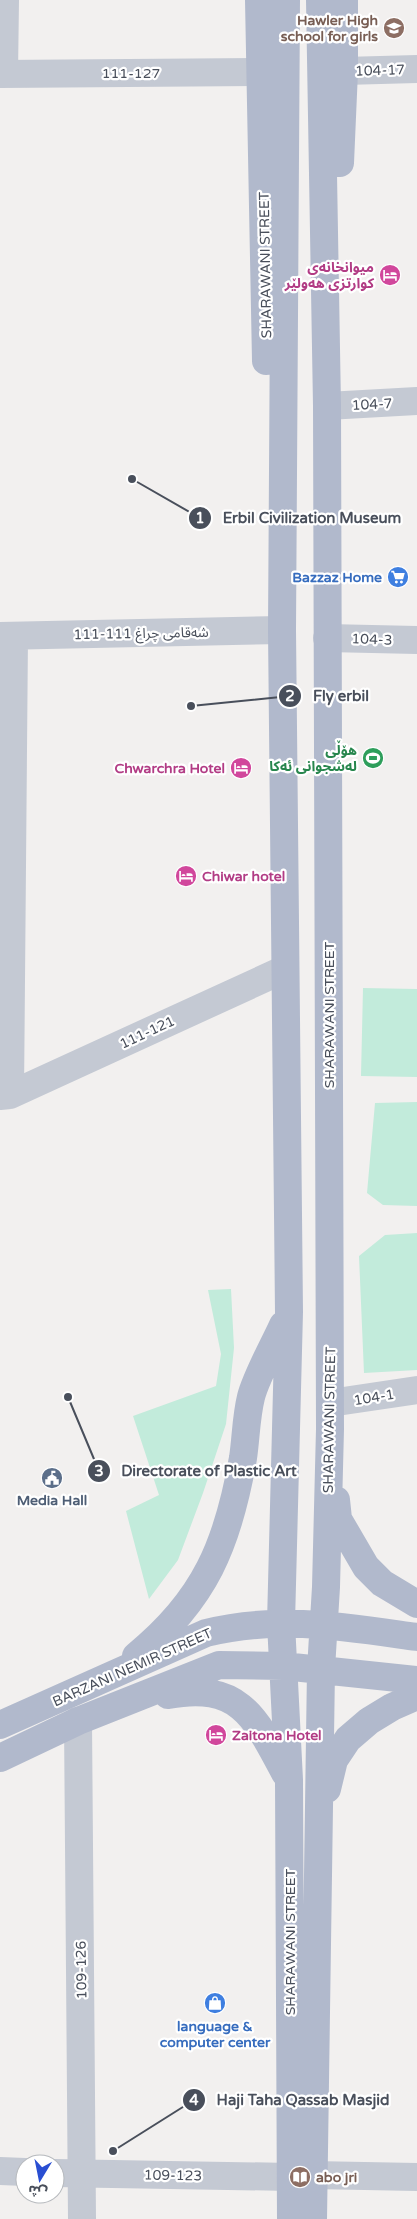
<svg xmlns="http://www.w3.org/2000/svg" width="417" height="2219" font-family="'Varela Round','Noto Sans Arabic',sans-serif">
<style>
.green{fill:#c2ebdb}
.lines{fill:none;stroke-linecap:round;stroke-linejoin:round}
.minor{stroke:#c4c9d3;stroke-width:28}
.major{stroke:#b1b9cc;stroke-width:28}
.labels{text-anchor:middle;stroke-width:4.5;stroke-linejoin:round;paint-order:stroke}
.education-label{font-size:14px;font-weight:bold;fill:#785e54;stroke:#fff;text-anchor:end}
.street-label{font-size:14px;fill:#494f5b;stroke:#fff}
.hotel-label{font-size:14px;font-weight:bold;fill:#b23c85;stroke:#fff;text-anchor:end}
.shop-label{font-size:14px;font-weight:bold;fill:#366cbe;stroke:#fff;text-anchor:end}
.leisure-label{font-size:14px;font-weight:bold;fill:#27864d;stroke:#fff;text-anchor:end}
.service-label{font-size:14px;font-weight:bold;fill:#4e5e75;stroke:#fff}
.leader{fill:none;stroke:#494f5b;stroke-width:2}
.callout-dot{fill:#494f5b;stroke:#fff;stroke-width:2}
.mark-label{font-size:15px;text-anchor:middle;font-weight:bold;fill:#fff}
.callout-label{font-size:15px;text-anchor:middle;font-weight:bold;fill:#494f5b;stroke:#fff;stroke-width:4.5;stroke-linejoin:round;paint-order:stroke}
</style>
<rect width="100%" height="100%" fill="#f2f0ef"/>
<!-- green -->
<path class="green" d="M 363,988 L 417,989 L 417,1077 L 361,1076 Z
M 417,1102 L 417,1206 L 383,1205 L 367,1193 L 375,1103 Z
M 417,1233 L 417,1370 L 364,1373 L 359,1256 L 385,1235 Z
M 231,1289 L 234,1348 L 226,1424 L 203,1493 L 178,1560 L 149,1599 L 126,1511 L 159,1495 L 133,1416 L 216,1386 L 221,1354 L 208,1290 Z"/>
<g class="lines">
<!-- minor -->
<path class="minor" d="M 344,71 L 417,69
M 0,74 L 261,72
M 4,74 L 5,0
M 327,406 L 417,401
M 0,636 L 282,630
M 327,638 L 417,640
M 10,1095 L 14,636
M 0,1096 L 10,1095 L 285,969
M 330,1403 L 417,1390
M 78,1721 L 82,2219
M 0,2171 L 25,2172
M 55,2173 L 291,2177
M 312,2175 L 417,2177"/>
<!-- major -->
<path class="major" d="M 259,0 L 266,361
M 286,0 L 282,630 L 289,1312 L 281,1623 L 289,1780 L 291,2219
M 340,163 L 344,71 L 344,0
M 336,1500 L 338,1519 L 366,1567 L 382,1583 L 417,1604
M 136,1656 C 205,1600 228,1544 243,1458 C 246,1438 246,1417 251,1397 C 256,1377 274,1345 283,1325
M 168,1695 C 239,1682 255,1716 285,1773
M 0,1725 L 206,1633 C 278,1615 345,1627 417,1637
M 0,1758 L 78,1721 L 219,1665 L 283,1666 L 417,1680
M 327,1789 L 334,1760 L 348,1739 L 369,1721 L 392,1707 L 417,1696
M 313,2219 L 321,1669 L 326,1587 L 330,1429 L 327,406 L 320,0"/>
</g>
<!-- icons -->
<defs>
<g id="school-disc" transform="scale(1.125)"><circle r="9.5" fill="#8d6e63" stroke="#fff"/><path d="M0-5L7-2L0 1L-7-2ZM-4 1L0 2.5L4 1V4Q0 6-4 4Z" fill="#fff"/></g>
<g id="hotel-disc" transform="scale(1.125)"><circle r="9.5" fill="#d1479c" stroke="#fff"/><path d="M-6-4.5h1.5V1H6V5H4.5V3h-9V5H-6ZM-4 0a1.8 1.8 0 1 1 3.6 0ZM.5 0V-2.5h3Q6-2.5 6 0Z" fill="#fff"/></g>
<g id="supermarket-disc" transform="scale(1.125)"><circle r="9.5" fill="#3f7fe0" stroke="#fff"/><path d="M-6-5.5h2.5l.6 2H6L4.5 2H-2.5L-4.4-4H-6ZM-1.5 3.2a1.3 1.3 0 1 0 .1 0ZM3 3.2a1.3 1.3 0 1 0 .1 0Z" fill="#fff"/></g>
<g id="stadium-disc" transform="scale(1.125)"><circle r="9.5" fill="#2e9e5b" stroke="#fff"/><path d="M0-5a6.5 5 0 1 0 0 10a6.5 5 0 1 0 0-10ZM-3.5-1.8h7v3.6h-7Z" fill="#fff"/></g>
<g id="civic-disc" transform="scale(1.125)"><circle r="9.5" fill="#5c6f8a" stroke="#fff"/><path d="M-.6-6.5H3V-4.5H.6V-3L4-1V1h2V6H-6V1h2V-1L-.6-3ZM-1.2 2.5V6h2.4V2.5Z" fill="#fff"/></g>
<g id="shop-disc" transform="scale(1.125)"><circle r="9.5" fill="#3f7fe0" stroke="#fff"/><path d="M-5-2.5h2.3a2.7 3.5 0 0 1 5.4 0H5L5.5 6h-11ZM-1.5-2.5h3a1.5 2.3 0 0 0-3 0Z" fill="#fff"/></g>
<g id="library-disc" transform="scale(1.125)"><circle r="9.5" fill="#8d6e63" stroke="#fff"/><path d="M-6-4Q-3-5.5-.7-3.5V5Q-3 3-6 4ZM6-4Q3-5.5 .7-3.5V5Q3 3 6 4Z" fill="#fff"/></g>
</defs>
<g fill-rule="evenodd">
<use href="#school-disc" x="394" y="28"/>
<use href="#hotel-disc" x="390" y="275"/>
<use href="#supermarket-disc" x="398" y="577"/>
<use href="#stadium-disc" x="373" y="758"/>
<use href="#hotel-disc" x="241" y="768"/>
<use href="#hotel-disc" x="186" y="876"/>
<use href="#civic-disc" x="52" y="1478"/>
<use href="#hotel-disc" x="216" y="1735"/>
<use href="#shop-disc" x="215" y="2003"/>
<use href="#library-disc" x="300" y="2177"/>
</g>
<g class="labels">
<!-- education labels -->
<g class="education-label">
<text x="378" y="25">Hawler High<tspan x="378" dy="16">school for girls</tspan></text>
<text x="316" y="2182" text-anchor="start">abo jri</text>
</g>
<!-- street labels -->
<g class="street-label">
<text transform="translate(380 70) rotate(-2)" y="5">104-17</text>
<text x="131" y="78">111-127</text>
<text transform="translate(265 265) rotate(-91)" y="5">SHARAWANI STREET</text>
<text transform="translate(372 404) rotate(-3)" y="5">104-7</text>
<text transform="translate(141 633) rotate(-1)" y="5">شەقامی چراغ 111-111</text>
<text transform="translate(372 639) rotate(2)" y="5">104-3</text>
<text transform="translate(329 1015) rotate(-90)" y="5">SHARAWANI STREET</text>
<text transform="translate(147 1032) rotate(-25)" y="5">111-121</text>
<text transform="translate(374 1397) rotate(-9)" y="5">104-1</text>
<text transform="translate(329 1420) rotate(-89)" y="5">SHARAWANI STREET</text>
<text transform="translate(132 1667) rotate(-24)" y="5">BARZANI NEMIR STREET</text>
<text transform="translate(290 1942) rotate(-90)" y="5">SHARAWANI STREET</text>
<text transform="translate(81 1970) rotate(-91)" y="5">109-126</text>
<text transform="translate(173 2175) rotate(1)" y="5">109-123</text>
</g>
<!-- hotel labels -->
<g class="hotel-label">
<text x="374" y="272">میوانخانەی<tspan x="374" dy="16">کوارتزی هەولێر</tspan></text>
<text x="225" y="773">Chwarchra Hotel</text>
<text x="202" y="881" text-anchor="start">Chiwar hotel</text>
<text x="232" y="1740" text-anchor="start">Zaitona Hotel</text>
</g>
<!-- shop labels -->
<g class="shop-label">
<text x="382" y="582">Bazzaz Home</text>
<text x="215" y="2031" text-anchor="middle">language &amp;<tspan x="215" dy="16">computer center</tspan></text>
</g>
<!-- leisure labels -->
<g class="leisure-label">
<text x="357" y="755">هۆڵی<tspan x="357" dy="16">لەشجوانی ئەکا</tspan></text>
</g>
<!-- service labels -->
<g class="service-label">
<text x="52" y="1505">Media Hall</text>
</g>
</g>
<!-- callouts -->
<path class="leader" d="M132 479L200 518M191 706L290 696M68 1397L99 1471M113 2151L194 2100"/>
<g class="callout-dot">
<circle cx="132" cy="479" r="5"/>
<circle cx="191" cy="706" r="5"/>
<circle cx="68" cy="1397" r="5"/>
<circle cx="113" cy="2151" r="5"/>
<circle cx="200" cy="518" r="12"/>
<circle cx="290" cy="696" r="12"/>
<circle cx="99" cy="1471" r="12"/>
<circle cx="194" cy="2100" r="12"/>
</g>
<g class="mark-label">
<text x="200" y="523">1</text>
<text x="290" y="701">2</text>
<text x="99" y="1476">3</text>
<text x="194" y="2105">4</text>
</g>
<g class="callout-label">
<text x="312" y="523">Erbil Civilization Museum</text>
<text x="341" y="701">Fly erbil</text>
<text x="209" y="1476">Directorate of Plastic Art</text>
<text x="303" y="2105">Haji Taha Qassab Masjid</text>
</g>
<!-- north arrow -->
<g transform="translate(40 2179) rotate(190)"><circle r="24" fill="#ffffff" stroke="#b6b9bd"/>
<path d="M0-4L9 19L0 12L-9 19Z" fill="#294ed2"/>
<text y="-8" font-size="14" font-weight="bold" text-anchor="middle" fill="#494f5b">ش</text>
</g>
</svg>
